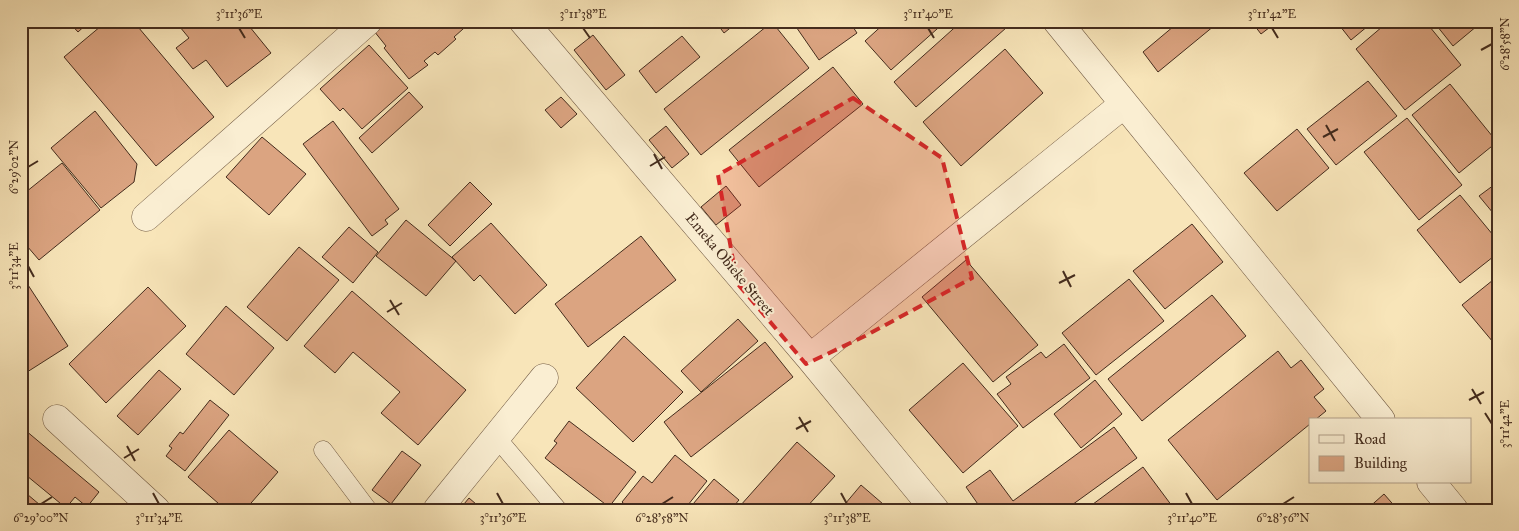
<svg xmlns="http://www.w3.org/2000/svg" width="1519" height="531" font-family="'IM FELL Great Primer',serif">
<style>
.building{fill:#dba481;stroke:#442c1d}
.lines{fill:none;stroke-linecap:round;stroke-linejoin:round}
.service-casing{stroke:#715a44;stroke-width:19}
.minor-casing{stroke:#715a44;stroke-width:29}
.service{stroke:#faeed2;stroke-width:18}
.minor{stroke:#faeed2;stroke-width:28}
.marked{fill:#d62828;fill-opacity:0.2;stroke:#d62828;stroke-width:4;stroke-dasharray:10 6;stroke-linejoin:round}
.ticks{fill:none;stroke:#442c1d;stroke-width:2}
.labels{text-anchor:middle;stroke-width:4;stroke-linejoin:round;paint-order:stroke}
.street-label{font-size:15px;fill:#442c1d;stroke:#faeed2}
.neatline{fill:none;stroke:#442c1d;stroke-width:2}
.ticks-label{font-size:12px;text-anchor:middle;fill:#442c1d}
</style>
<rect width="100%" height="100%" fill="#f8e5b9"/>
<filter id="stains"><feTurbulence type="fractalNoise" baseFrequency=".004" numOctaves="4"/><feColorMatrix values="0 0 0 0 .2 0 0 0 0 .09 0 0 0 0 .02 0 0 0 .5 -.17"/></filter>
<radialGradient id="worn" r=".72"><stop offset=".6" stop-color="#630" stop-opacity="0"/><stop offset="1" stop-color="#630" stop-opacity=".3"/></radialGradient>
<!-- building -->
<path class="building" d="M 68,21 L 90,21 L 78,32 Z
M 107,21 L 133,21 L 214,117 L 156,166 L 64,57 Z
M 175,21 L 245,21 L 271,53 L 227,87 L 206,60 L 193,69 L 176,48 L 189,38 Z
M 386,21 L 472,21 L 454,37 L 456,39 L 438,55 L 435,52 L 424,61 L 428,65 L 409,79 L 384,48 L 386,46 L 374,31 Z
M 715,21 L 739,21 L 724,33 Z
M 792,21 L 849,21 L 857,33 L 819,60 Z
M 887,21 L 946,21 L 891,70 L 865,41 Z
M 962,21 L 1001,21 L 1006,28 L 916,107 L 894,82 Z
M 1180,21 L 1220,21 L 1158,72 L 1143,52 Z
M 1251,21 L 1278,21 L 1261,34 Z
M 1336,21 L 1374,21 L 1351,40 Z
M 1389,21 L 1425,21 L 1461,65 L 1405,110 L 1356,49 Z
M 1433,21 L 1441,23 L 1443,21 L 1483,21 L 1453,46 Z
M 772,22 L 809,68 L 701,155 L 664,109 Z
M 593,35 L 625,75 L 606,90 L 574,50 Z
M 682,36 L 700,57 L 656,93 L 639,71 Z
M 369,45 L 408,88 L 362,129 L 343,108 L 340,111 L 320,89 Z
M 1005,49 L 1043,93 L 961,166 L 923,122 Z
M 833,67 L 863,104 L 759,187 L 729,150 Z
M 1368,81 L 1397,116 L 1336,165 L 1307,129 Z
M 1450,84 L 1497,142 L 1459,173 L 1412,115 Z
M 409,92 L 423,107 L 372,153 L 359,138 Z
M 561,97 L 577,114 L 561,128 L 545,110 Z
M 95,111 L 137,164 L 134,182 L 101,208 L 51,148 Z
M 1407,118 L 1462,185 L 1419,220 L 1364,152 Z
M 333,121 L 399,209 L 385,220 L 388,224 L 372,236 L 303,144 Z
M 666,126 L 689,154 L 672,168 L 649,140 Z
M 1297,129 L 1329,168 L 1277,211 L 1244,173 Z
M 262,137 L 306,174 L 269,215 L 226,177 Z
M 62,163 L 100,210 L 39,260 L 21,239 L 21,196 Z
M 470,182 L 492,204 L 450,246 L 428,225 Z
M 1498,182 L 1498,219 L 1479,196 Z
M 726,186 L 741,205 L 716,225 L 701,207 Z
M 1460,195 L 1498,241 L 1498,253 L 1460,283 L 1417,230 Z
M 406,220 L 456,261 L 426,296 L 376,256 Z
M 491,223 L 547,285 L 515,314 L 480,275 L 474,281 L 452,257 Z
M 1192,224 L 1223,262 L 1165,309 L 1133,271 Z
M 349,227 L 378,252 L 353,283 L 322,257 Z
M 641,236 L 676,280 L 588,347 L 555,304 Z
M 299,247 L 339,280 L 287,341 L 247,307 Z
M 966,260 L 1038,345 L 993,382 L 922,297 Z
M 1498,276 L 1498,348 L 1462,305 Z
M 1129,279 L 1164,321 L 1096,375 L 1062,333 Z
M 28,285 L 68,346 L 24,374 L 21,371 L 21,290 Z
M 148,287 L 186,326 L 106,403 L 69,364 Z
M 352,291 L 466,390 L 418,445 L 381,413 L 400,392 L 353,352 L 335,373 L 304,346 Z
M 1212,295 L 1246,336 L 1142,421 L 1108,379 Z
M 226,306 L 274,348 L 234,395 L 186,354 Z
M 738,319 L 758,341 L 701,392 L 681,371 Z
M 624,336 L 683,392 L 633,442 L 576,388 Z
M 765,342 L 793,377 L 691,457 L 664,422 Z
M 1064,344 L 1090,378 L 1023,428 L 997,394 L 1011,384 L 1006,377 L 1041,352 L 1046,358 Z
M 1278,351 L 1291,368 L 1301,360 L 1324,389 L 1314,397 L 1326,411 L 1315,420 L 1310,420 L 1310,424 L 1217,500 L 1168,440 Z
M 963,363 L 1018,426 L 963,473 L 909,410 Z
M 159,370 L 181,389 L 138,435 L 117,416 Z
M 1095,380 L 1122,414 L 1081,448 L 1054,414 Z
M 210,400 L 229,415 L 185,471 L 166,456 L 172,448 L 169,446 L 180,432 L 183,434 Z
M 569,421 L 636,472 L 609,507 L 545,458 L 557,443 L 554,441 Z
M 1114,427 L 1137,458 L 1065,510 L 982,510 L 966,487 L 990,470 L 1013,501 Z
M 25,430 L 99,492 L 87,507 L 75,497 L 66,508 L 21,471 L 21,435 Z
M 229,430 L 278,472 L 245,510 L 226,510 L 188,477 Z
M 797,442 L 835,476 L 804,510 L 744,510 L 740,506 Z
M 402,451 L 421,465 L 391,504 L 372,490 Z
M 675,455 L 707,481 L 684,510 L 629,510 L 630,509 L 622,502 L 643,476 L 652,483 Z
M 1143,467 L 1175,510 L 1085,510 Z
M 714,479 L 739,500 L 733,507 L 737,510 L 688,510 Z
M 861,485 L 890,510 L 840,510 Z
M 21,489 L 46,510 L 21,510 Z
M 1384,494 L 1398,510 L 1366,510 Z
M 469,498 L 483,510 L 459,510 Z"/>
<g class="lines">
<!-- service casing -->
<g class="service-casing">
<path id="service" d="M 496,437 L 558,510
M 323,450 L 368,510"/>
</g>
<!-- minor casing -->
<g class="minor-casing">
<path id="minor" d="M 523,21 L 810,358 L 935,510
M 1057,21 L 1381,420
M 146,217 L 368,21
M 810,358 L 1124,104
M 57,419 L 156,510
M 1431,482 L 1454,510
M 437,510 L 544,378"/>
</g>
<!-- service -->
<use href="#service" class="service"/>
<!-- minor -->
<use href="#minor" class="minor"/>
</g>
<!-- marked area -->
<path class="marked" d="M 853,98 L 942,158 L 972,278 L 865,336 L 806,364 L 737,283 L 718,175 Z"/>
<!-- ticks -->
<path class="ticks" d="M 239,28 L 245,38M 583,28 L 590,38M 928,28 L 934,38M 1272,28 L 1278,38M 1481,50 L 1492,44M 1326,125 L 1335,141M 1323,137 L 1338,129M 654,154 L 662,169M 650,166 L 665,157M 28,167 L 38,161M 28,266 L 34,277M 1063,271 L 1071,287M 1059,283 L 1075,275M 390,300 L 399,315M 387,312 L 402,303M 1472,389 L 1481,404M 1469,400 L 1484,392M 1485,413 L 1492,424M 799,417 L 808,432M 796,429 L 811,421M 127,446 L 135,461M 124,458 L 139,449M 153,493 L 159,504M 497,493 L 503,504M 841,493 L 847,504M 1186,493 L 1192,504M 41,504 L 52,497M 662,504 L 673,497M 1283,504 L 1294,497"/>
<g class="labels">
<!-- street labels -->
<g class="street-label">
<text transform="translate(730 264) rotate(50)" y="5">Emeka Obieke Street</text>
</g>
</g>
<!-- margin -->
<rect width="1519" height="531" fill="none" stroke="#f8e5b9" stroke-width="55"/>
<!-- legend -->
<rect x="1309" y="418" width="162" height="65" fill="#faeed2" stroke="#b1a08a"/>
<rect x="1319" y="435" width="25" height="8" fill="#faeed2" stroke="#b1a08a"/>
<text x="1354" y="444" font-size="15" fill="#442c1d">Road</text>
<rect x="1319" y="456" width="25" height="15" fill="#dba481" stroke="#b1a08a"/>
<text x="1354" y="468" font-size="15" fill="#442c1d">Building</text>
<rect x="28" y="28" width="1464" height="476" class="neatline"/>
<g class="ticks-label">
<text x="239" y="18">3°11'36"E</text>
<text x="583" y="18">3°11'38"E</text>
<text x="928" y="18">3°11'40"E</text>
<text x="1272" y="18">3°11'42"E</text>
<text transform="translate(1505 44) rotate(-90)" y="4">6°28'58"N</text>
<text transform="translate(14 167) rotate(-90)" y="4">6°29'02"N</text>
<text transform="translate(14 266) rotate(-90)" y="4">3°11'34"E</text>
<text transform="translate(1505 424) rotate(-90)" y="4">3°11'42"E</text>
<text x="41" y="522">6°29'00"N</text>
<text x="159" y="522">3°11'34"E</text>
<text x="503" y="522">3°11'36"E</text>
<text x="662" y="522">6°28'58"N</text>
<text x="847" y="522">3°11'38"E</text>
<text x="1192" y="522">3°11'40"E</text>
<text x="1283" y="522">6°28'56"N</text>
</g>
<rect width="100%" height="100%" filter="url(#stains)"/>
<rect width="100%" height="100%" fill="url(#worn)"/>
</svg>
